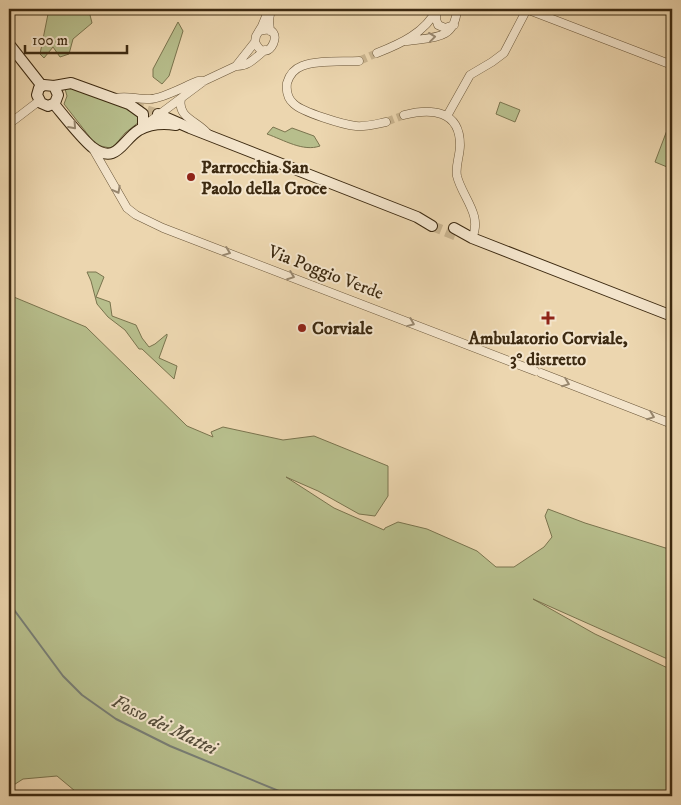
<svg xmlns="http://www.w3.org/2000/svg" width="681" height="805" font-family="'IM FELL DW Pica',serif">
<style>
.green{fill:#b7be8c;stroke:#7a744e}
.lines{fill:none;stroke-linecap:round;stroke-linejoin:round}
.stream{stroke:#787e75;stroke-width:2}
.street-tunnel{stroke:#c9b48f;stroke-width:8;stroke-dasharray:8 4;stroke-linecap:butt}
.secondary-tunnel{stroke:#c9b48f;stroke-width:10;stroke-dasharray:10 5;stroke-linecap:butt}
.street-casing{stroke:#695538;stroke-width:9}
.secondary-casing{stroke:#3d2a11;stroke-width:12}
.street{stroke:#f3e4cb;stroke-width:8}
.secondary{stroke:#f3e4cb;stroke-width:10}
.oneway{stroke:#98876e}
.poi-dot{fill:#8f2418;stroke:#f3e4cb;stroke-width:2}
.labels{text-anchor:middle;stroke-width:4;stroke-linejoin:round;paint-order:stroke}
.poi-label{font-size:18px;font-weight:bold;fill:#3d2a11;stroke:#f3e4cb;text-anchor:start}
.street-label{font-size:18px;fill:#3d2a11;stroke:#f3e4cb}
.water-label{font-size:19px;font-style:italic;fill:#564d3a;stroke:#f3e4cb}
</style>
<rect width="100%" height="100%" fill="#ecd6af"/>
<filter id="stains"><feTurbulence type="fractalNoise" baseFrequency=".004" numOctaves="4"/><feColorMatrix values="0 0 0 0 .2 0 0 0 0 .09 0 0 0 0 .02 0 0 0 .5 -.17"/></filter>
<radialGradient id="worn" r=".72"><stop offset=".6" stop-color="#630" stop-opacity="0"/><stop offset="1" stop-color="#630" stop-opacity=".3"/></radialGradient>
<!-- green -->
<path class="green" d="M 49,9 L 82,9 L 80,11 L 89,11 L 92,23 L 73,39 L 69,54 L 60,57 L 53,47 L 44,58 L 40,54 Z
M 178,22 L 183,31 L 169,76 L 162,84 L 153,77 L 153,69 Z
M 69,87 L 134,111 L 138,113 L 139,122 L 125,133 L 114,146 L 110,148 L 96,145 L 64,104 L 67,96 L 65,89 Z
M 500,102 L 520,110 L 515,122 L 496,114 Z
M 672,117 L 672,169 L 655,162 Z
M 273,127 L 285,132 L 292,128 L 314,136 L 320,146 C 303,152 284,140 267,134 Z
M 87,272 L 96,272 L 104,277 L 96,297 L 110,302 L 112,316 L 136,325 L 142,338 L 149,347 L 155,344 L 167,334 L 167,336 L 159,358 L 177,366 L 174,379 L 142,349 L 139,349 L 125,330 L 108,317 L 97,304 L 91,281 Z
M 9,295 L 86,327 L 187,426 L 213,437 L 211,432 L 223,427 L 283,440 L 314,436 L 388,466 L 388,496 L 375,516 L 359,514 L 318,491 L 286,477 L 334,508 L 384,530 L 385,528 L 398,522 L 427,529 L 477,551 L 496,567 L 514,567 L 544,547 L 552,537 L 545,516 L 548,509 L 585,523 L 672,550 L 672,661 L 533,599 L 595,634 L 672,670 L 672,796 L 81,796 L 57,776 L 23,779 L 9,788 Z"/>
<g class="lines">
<!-- stream -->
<path class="stream" d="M 9,603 L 63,676 L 82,695 L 116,719 L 170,746 L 291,796"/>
<!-- street-tunnel -->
<path class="street-tunnel" d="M 359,61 L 377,53
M 386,122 L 404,115"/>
<!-- secondary-tunnel -->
<path class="secondary-tunnel" d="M 133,106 L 158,114
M 432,226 L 457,236"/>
<!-- street casing -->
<g class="street-casing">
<path id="street" d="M 526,9 L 672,65
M 437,10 L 436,19 L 438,25 L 445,28 L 454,25
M 270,31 L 269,20 L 271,9
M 407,41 C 432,37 455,41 457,9
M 255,42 C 268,70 289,22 260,31
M 377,53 C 400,44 425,33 437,9
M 359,61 C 341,62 318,60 302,66 C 294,69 289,76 287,83 C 286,91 288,99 294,104 C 302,112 344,125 356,126 C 366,127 376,124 386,122
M 236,66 L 255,42 L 256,36 L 262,26 L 269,9
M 115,98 C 130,95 136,100 150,99 C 162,99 185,86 198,81 L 204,81
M 181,99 C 177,118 198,121 208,134
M 404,115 C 431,108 460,110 460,145 C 460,156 455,166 457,176 C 462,197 483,215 472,238
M 447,116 L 470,75 L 492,62 L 504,53 L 527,9
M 9,124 L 39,101
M 141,128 L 204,81 L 236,66 C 248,67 256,57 265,50
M 93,149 L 127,208 L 136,215 L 163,228 L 535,371
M 541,373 L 672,424"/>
</g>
<!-- secondary casing -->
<g class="secondary-casing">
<path id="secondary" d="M 9,44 L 42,86
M 54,86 L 58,95 L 55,103 L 48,106 L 41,103 L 37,95 L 39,88 L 44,85 L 54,86 L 71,83 L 129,104 L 143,114 L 143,125
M 54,104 C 64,116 81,138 92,147 C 117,166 122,140 139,130 C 150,124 164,123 176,125
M 158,114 L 190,128 L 417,217 L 432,226
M 454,228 L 472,238 L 672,316"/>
</g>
<!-- street -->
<use href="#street" class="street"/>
<!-- secondary -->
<use href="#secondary" class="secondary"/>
</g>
<!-- one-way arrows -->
<defs><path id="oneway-chevron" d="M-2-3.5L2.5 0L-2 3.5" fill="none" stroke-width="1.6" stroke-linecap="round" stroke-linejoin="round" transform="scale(1.25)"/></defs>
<g class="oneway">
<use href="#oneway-chevron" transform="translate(432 37) rotate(-7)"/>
<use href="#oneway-chevron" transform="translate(73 126) rotate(48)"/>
<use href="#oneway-chevron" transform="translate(117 190) rotate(62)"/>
<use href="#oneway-chevron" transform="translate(227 252) rotate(21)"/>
<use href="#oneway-chevron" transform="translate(291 276) rotate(21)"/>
<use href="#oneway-chevron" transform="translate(411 323) rotate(22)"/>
<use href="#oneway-chevron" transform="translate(566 383) rotate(21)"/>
<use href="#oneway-chevron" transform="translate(651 416) rotate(21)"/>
</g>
<!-- markers -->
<g class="poi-dot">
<circle cx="191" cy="177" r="5"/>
<path d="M545.5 310.5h5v5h5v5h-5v5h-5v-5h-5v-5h5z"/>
<circle cx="302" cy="328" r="5"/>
</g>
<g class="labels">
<!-- poi labels -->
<g class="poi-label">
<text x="201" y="173">Parrocchia San<tspan x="201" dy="21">Paolo della Croce</tspan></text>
<text x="312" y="334">Corviale</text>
<text x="548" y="344" text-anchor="middle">Ambulatorio Corviale,<tspan x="548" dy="21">3° distretto</tspan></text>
</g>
<!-- street labels -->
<g class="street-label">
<text transform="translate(326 272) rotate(21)" y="6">Via Poggio Verde</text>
</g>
<!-- water labels -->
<g class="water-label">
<text transform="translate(165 724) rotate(26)" y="7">Fosso dei Mattei</text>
</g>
</g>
<!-- margin -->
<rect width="681" height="805" fill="none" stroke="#ecd6af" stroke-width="30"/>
<rect x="10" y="10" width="661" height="785" fill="none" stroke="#3d2a11" stroke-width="2.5"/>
<rect x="15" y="15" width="651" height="775" fill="none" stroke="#3d2a11"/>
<!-- scale -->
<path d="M25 45v8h102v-8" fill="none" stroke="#3d2a11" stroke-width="2.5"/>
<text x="32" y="45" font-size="15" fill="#3d2a11" stroke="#f3e4cb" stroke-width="4" paint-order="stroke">100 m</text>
<rect width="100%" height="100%" filter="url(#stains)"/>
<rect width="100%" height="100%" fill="url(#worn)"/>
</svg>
